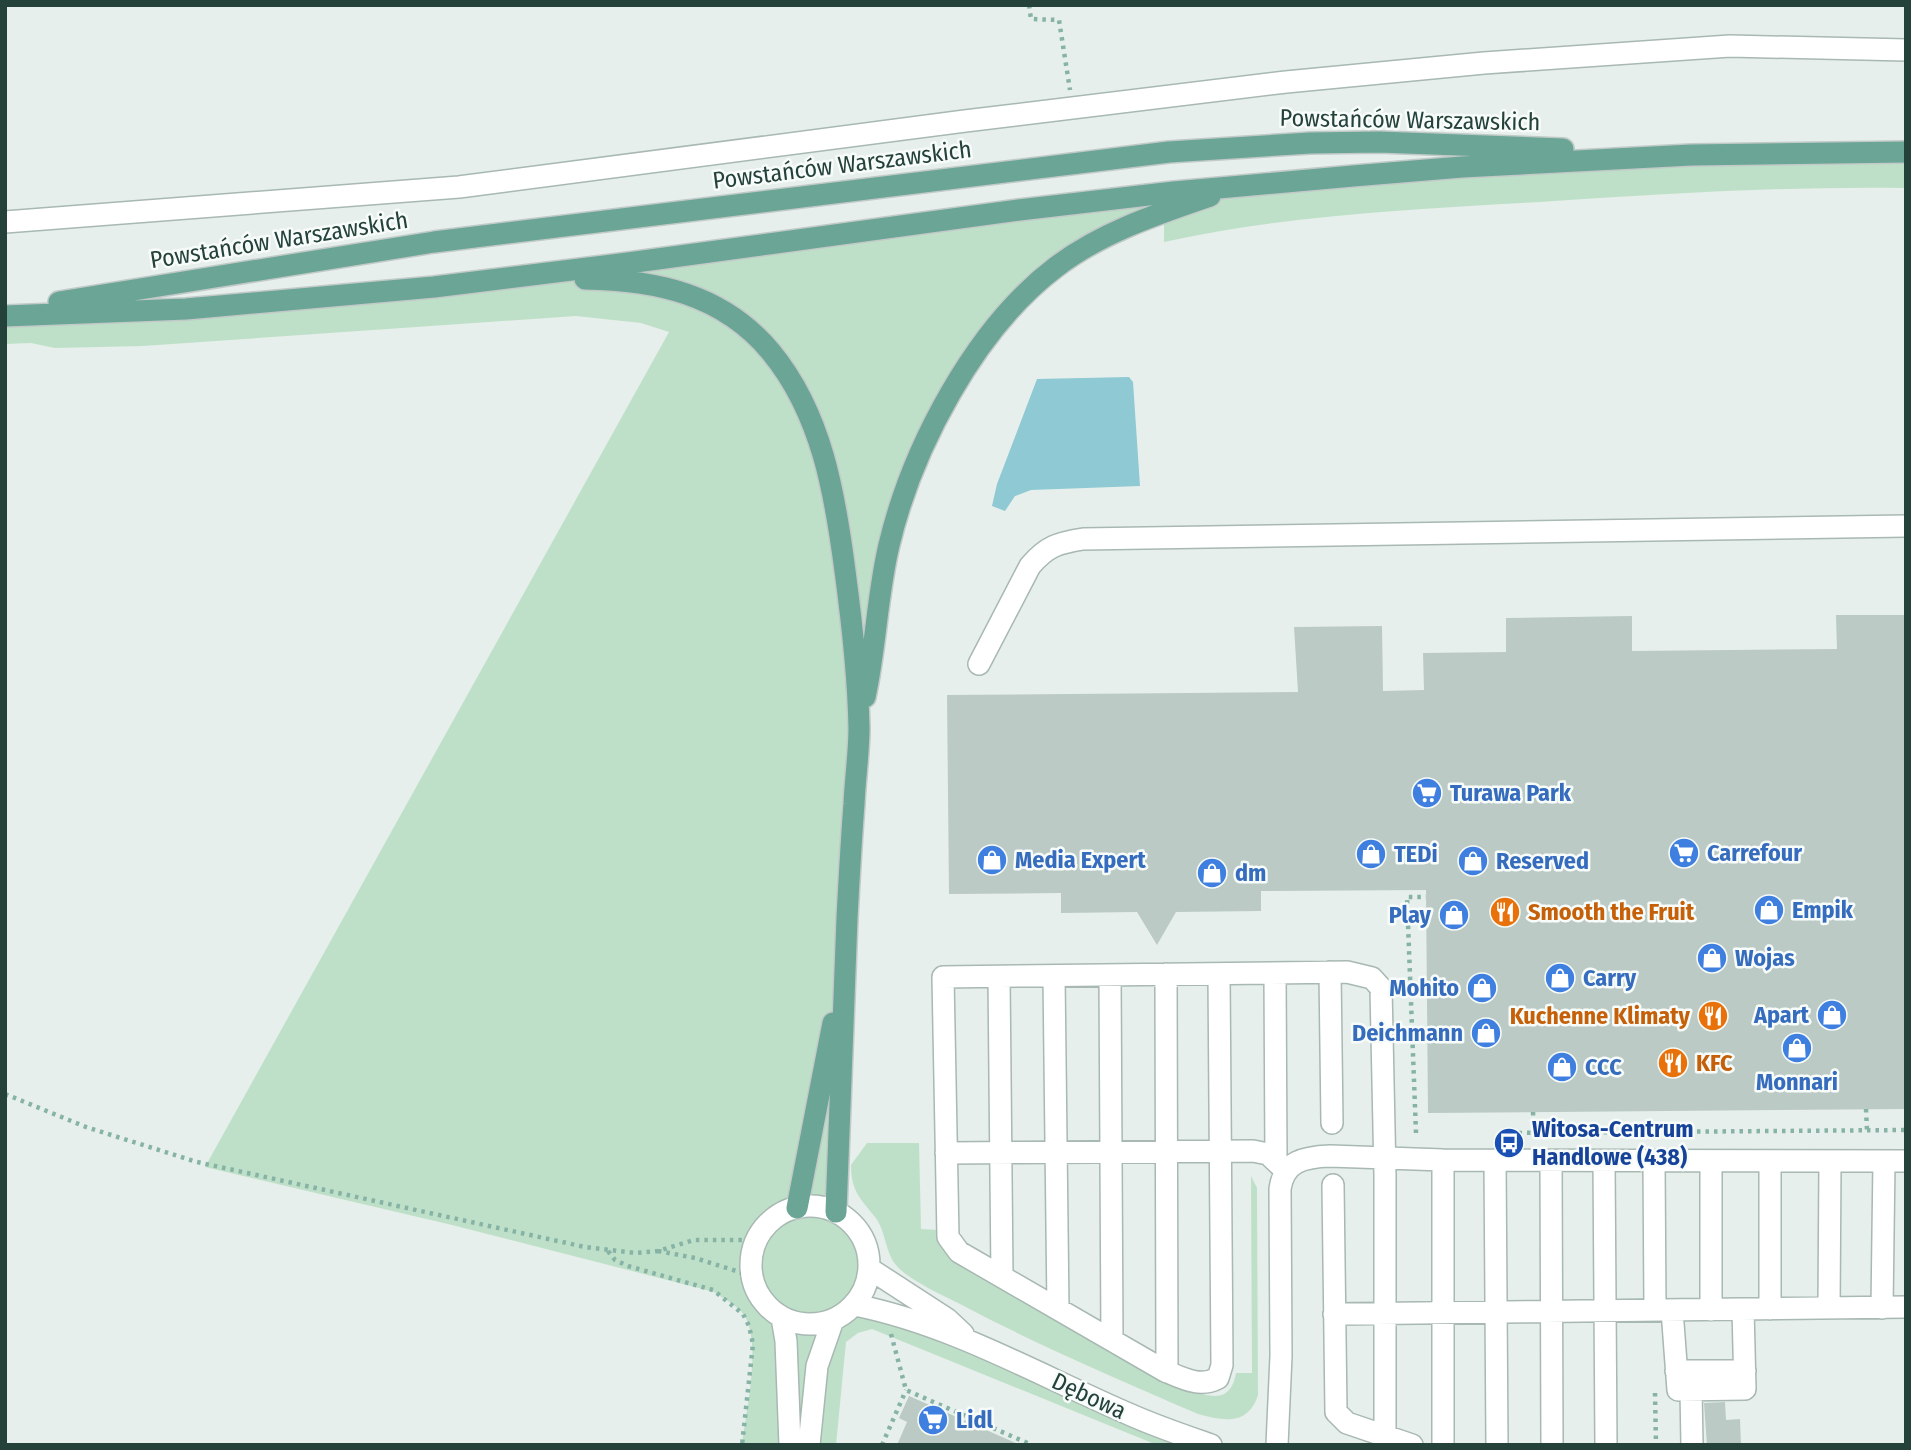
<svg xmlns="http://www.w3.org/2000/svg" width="1911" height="1450" font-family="'Fira Sans Condensed',sans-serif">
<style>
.green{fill:#bfe0c8}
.water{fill:#8ec9d4}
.building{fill:#bbcac4}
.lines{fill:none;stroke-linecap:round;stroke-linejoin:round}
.minor-casing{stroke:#a8b8b2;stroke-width:24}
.major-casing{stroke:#c2cac8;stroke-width:24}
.path{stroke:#86b3a5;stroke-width:4.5;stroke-dasharray:3.5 5;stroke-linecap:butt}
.minor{stroke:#fff;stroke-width:21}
.major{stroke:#6aa596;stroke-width:21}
.labels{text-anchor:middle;stroke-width:5;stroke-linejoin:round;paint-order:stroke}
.street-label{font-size:24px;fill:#24423a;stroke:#f7fbf9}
.shop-label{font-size:24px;font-weight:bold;fill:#366cbe;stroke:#f7fbf9;text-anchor:start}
.food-label{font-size:24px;font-weight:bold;fill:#c56008;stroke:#f7fbf9;text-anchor:start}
.transit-label{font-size:24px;font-weight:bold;fill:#164399;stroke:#f7fbf9;text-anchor:start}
</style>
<rect width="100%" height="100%" fill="#e6efeb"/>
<!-- green -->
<path class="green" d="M 1906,152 L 1906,188 C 1784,186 1661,194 1539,202 C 1414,209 1287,215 1164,242 L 1164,213 L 1099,241 L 999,325 L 909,482 L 869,678 L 836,1211 C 873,1236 879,1267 855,1305 L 1211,1445 L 1157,1445 L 872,1329 L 858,1333 L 846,1342 L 836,1445 L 742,1445 C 746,1411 762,1343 744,1315 C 737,1305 724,1299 714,1292 L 452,1225 L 205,1167 L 669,332 L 641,323 L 576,316 L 143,346 L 55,348 L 31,343 L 5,344 L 5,316 L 186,309 L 1174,192 Z
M 867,1143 L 919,1143 L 921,1229 L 938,1230 L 940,1246 L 952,1259 L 1184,1388 C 1208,1396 1230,1406 1236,1373 L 1252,1373 L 1251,1176 L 1257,1188 L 1258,1395 C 1248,1426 1224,1421 1198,1414 C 1118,1379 1037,1345 960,1304 C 944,1296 907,1279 896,1265 C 885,1252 886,1231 875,1217 C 860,1198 851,1191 851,1165 Z"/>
<!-- water -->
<path class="water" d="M 1129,377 L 1133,382 L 1140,486 L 1031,490 L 1015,496 L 1005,511 L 992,506 L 997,484 L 1037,379 Z"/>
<!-- building -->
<path class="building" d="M 1836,615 L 1906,615 L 1906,1109 L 1428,1113 L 1426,890 L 1261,891 L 1261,911 L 1176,912 L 1157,945 L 1137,912 L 1061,913 L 1061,893 L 949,894 L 947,695 L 1298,692 L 1294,627 L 1382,626 L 1383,691 L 1424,690 L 1423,653 L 1506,652 L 1506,618 L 1632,616 L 1632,651 L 1837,649 Z
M 909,1396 L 1020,1445 L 897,1445 L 907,1422 L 899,1418 Z
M 1725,1402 L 1726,1420 L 1740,1419 L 1741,1445 L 1707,1445 L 1704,1403 Z"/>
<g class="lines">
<!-- minor casing -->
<g class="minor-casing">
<path id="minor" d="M 5,222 L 459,187 L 965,121 L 1286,82 L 1484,63 L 1730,46 L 1906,50
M 979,664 L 1030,566 C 1047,546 1058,543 1083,539 L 1906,526
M 1330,972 L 1332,1123
M 1275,973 L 1276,1160
M 1166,974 L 1167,1372
M 1219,974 L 1222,1365 L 1218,1378 C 1200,1388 1182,1378 1165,1371 L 959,1252 L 948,1237 L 943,977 L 1347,972 L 1372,978 L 1381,988 L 1385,1175 L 1385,1436
M 1110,975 L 1112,1340
M 1054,976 L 1058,1309
M 999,977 L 1002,1276
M 946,1153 L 1253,1151 L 1268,1154 L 1286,1171
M 1495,1160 L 1497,1445
M 1551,1161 L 1552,1445
M 1604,1161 L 1606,1445
M 1654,1162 L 1655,1310
M 1333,1185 L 1336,1412 L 1347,1423 L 1412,1445
M751 1265a59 59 0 1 1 118 0a59 59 0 1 1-118 0Z
M 870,1269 L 947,1319 L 963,1334
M 855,1305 C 954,1325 1040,1376 1131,1415 C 1158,1427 1185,1436 1211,1445
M 1829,1308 L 1830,1162
M 1882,1308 L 1884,1161
M 1770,1309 L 1770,1162
M 1672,1310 L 1678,1390 L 1745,1389 L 1743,1309
M 1711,1310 L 1711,1162
M 1334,1314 L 1906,1307
M 782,1318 L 786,1341 L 790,1445
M 1676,1371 L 1745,1371
M 1691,1390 L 1692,1445
M 809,1445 L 817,1366 L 833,1320
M 1277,1445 L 1281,1356 L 1280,1189 C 1284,1161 1304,1157 1330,1156 L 1443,1160 L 1906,1161
M 1443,1445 L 1443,1160"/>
</g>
<!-- major casing -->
<g class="major-casing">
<path id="major" d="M 585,279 C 656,280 723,294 771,352 C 822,414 835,494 845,571 C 852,623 858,675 859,728 C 859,753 855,779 854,804 C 851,842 849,880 847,918 C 843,1016 839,1114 836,1212
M 59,302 L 434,242 L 1169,152 L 1310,143 L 1379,142 L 1563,149
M 5,316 L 186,309 L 434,287 L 628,263 L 1019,210 L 1174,192 L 1353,176 L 1462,167 L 1691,155 L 1906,152
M 865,697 C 876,647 877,595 889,545 C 912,448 975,328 1056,267 C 1100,233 1157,214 1210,196
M 797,1208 L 833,1023"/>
</g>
<!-- path -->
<path class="path" d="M 1029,5 L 1031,19 L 1059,20 L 1070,90
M 5,1094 L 86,1127 L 197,1162 L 585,1247 L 635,1253 L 658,1251 L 694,1240 L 756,1240
M 1866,1109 L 1867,1130
M 1533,1112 L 1534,1133
M 1416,1133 L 1407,897 L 1426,897
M 1510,1133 L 1906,1130
M 608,1251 L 615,1260 L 628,1266 L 713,1290 L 743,1314 L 749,1326 L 753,1344 L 742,1445
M 658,1251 L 695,1258 L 752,1276
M 891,1334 L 906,1390 L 1032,1445
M 1655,1393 L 1656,1445
M 882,1445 L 906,1390"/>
<!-- minor -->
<use href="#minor" class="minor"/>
<!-- major -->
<use href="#major" class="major"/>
</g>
<!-- icons -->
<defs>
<g id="supermarket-disc" transform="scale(1.575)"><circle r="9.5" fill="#3f7fe0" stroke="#f7fbf9"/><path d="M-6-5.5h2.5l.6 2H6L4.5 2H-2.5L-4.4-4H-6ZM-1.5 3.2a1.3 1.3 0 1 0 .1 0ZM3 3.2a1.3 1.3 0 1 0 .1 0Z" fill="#fff"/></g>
<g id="shop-disc" transform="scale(1.575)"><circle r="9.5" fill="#3f7fe0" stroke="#f7fbf9"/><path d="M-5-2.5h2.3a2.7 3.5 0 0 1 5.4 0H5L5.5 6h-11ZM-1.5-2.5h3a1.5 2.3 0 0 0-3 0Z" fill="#fff"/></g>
<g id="restaurant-disc" transform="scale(1.575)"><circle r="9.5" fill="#e8710a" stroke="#f7fbf9"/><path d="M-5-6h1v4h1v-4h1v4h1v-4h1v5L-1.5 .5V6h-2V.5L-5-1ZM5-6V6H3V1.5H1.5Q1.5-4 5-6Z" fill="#fff"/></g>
<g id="bus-disc" transform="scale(1.575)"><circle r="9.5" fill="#1a4fb4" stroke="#f7fbf9"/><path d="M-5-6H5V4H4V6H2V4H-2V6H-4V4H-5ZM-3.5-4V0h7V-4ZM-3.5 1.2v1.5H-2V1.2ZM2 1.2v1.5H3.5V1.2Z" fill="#fff"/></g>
</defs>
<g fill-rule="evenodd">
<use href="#supermarket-disc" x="1427" y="793"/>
<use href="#supermarket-disc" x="1684" y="853"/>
<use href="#shop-disc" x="1371" y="854"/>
<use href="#shop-disc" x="992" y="860"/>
<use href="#shop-disc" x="1473" y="861"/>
<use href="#shop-disc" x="1212" y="873"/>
<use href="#shop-disc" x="1769" y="910"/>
<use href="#restaurant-disc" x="1505" y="912"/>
<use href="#shop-disc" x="1454" y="915"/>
<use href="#shop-disc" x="1712" y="958"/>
<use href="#shop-disc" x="1560" y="978"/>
<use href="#shop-disc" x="1482" y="988"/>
<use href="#shop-disc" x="1832" y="1015"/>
<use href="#restaurant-disc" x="1713" y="1016"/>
<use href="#shop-disc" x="1486" y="1033"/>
<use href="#shop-disc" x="1797" y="1048"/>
<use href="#restaurant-disc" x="1673" y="1063"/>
<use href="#shop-disc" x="1562" y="1067"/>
<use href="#bus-disc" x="1509" y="1143"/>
<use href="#supermarket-disc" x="933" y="1420"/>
</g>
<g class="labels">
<!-- street labels -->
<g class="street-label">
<text transform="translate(1410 120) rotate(1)" y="8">Powstańców Warszawskich</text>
<text transform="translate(842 165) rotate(-7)" y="8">Powstańców Warszawskich</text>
<text transform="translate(279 240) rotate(-9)" y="8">Powstańców Warszawskich</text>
<text transform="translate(1089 1396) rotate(25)" y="8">Dębowa</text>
</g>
<!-- shop labels -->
<g class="shop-label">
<text x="1450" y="801">Turawa Park</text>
<text x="1707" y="861">Carrefour</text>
<text x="1394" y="862">TEDi</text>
<text x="1015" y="868">Media Expert</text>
<text x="1496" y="869">Reserved</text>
<text x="1235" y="881">dm</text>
<text x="1792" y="918">Empik</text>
<text x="1431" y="923" text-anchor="end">Play</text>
<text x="1735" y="966">Wojas</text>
<text x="1583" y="986">Carry</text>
<text x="1459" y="996" text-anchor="end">Mohito</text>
<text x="1809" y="1023" text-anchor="end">Apart</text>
<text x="1463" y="1041" text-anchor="end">Deichmann</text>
<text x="1585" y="1075">CCC</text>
<text x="1797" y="1090" text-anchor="middle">Monnari</text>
<text x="956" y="1428">Lidl</text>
</g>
<!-- food labels -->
<g class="food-label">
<text x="1528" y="920">Smooth the Fruit</text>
<text x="1690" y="1024" text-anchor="end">Kuchenne Klimaty</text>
<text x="1696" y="1071">KFC</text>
</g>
<!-- transit labels -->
<g class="transit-label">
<text x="1532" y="1137">Witosa-Centrum<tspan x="1532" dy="28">Handlowe (438)</tspan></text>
</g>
</g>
<!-- border -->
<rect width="1911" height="1450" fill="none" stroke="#24423a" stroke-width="14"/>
</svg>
